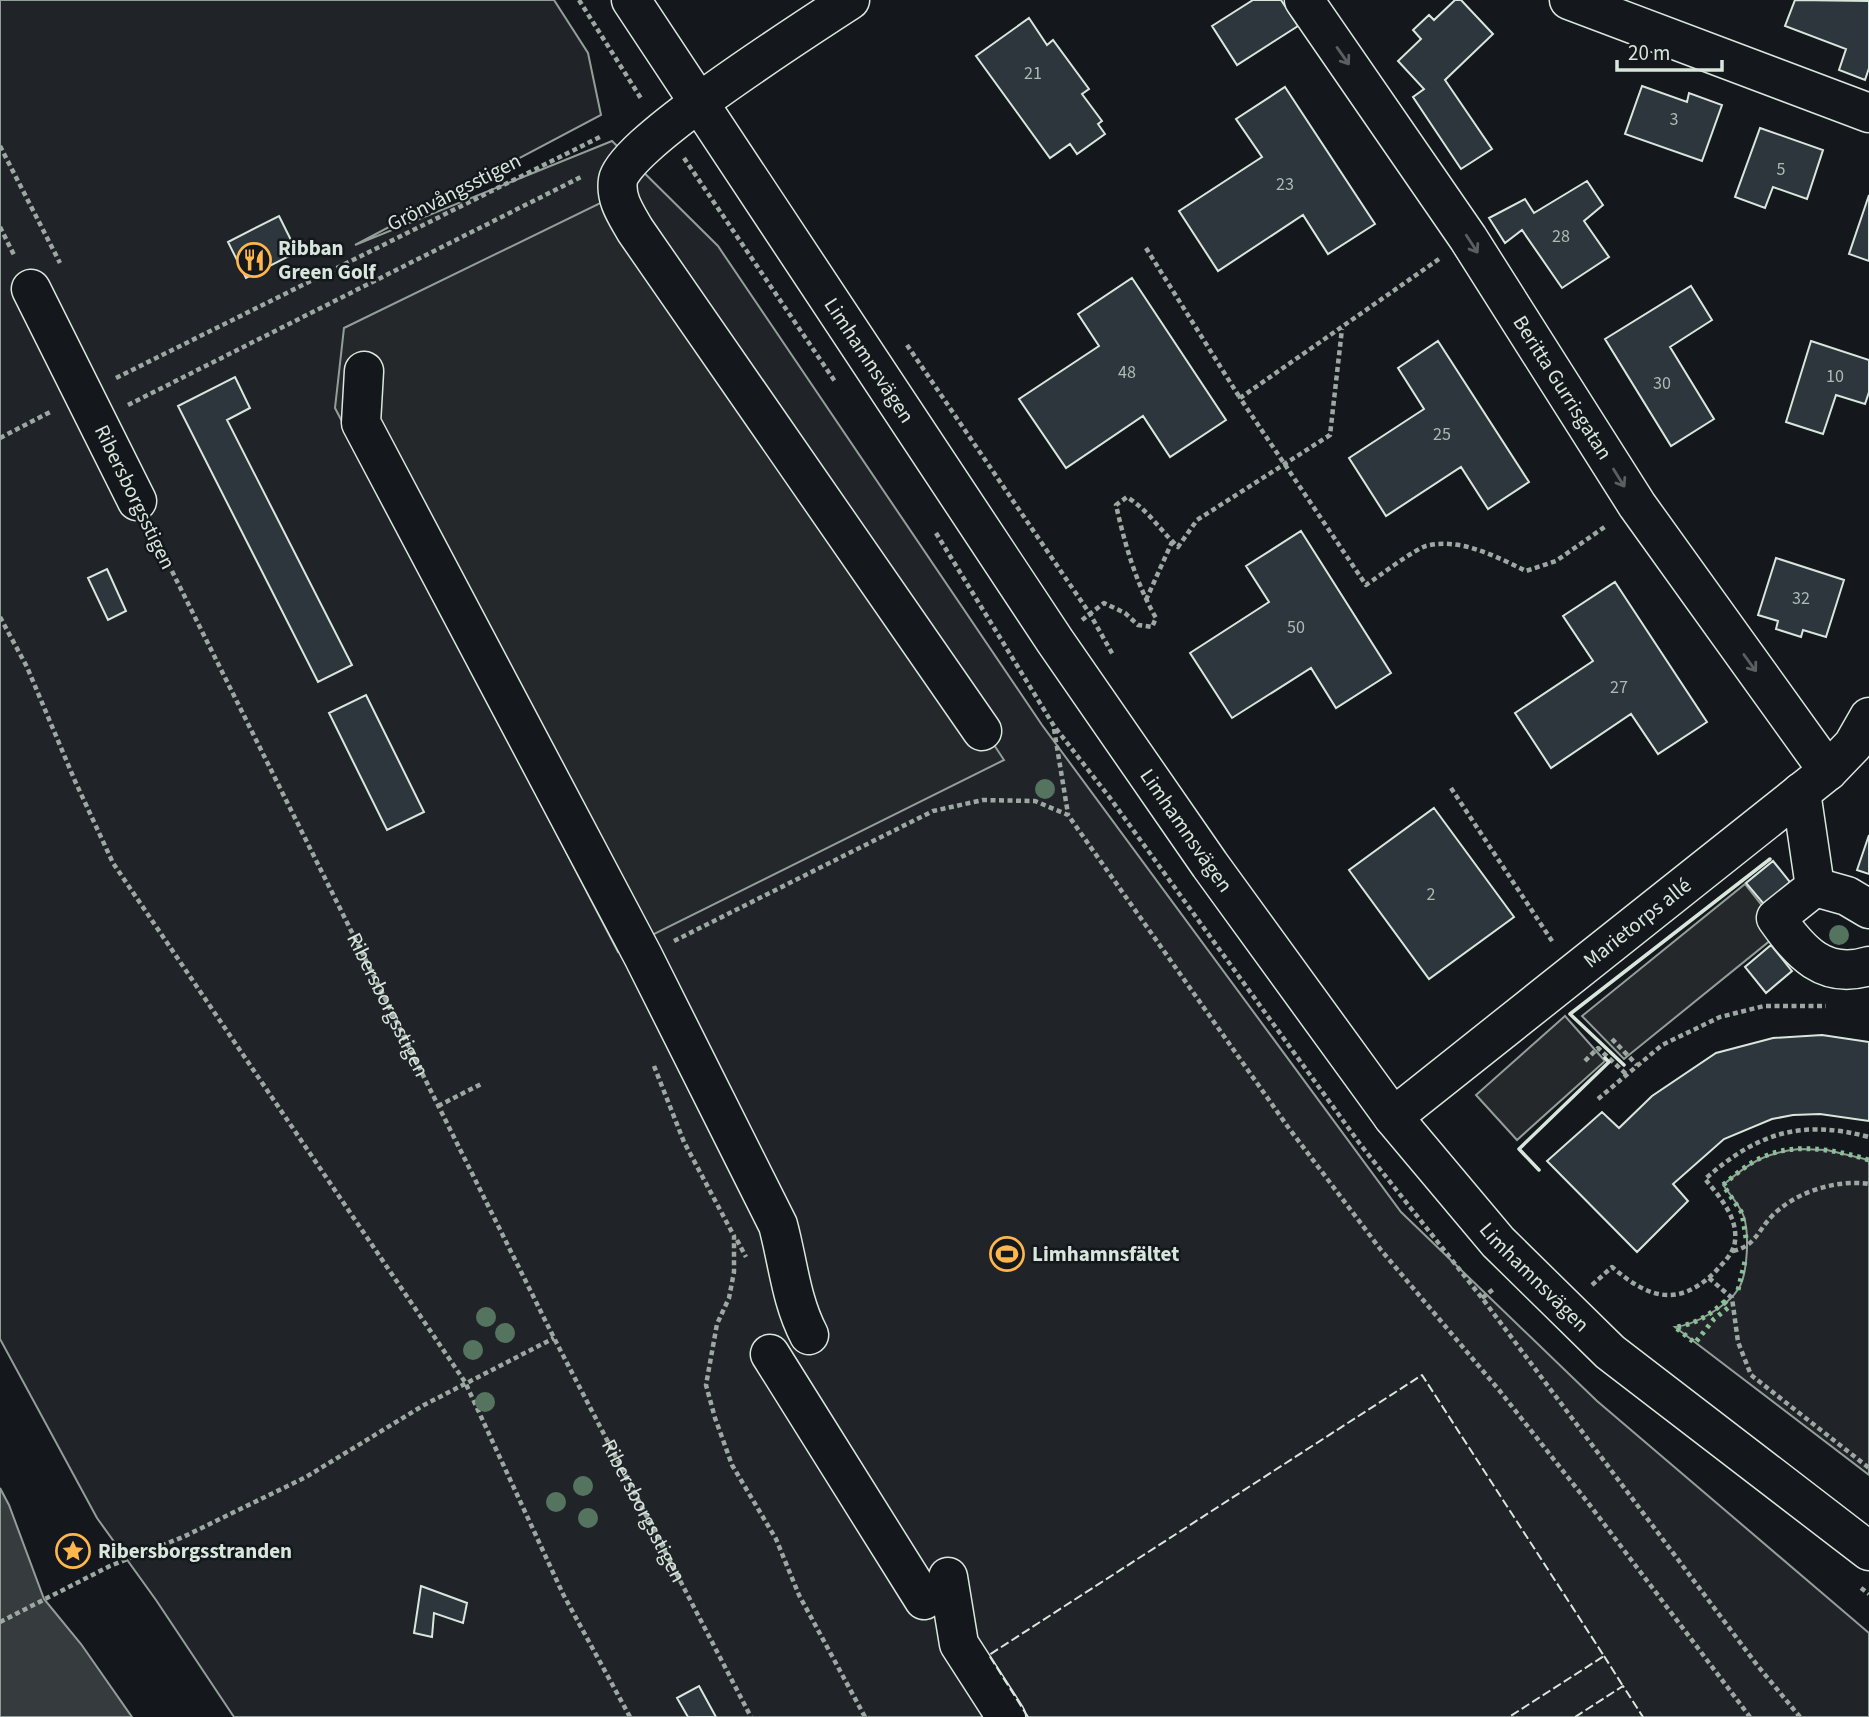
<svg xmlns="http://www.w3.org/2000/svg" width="1869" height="1717" font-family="'Source Sans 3',sans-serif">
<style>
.green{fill:#202428;stroke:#939e99;stroke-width:2}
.parking{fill:#24282b;stroke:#939e99;stroke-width:2}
.water{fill:#363b3e;stroke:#939e99;stroke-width:2}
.building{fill:#2c363c;stroke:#d8e6dc;stroke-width:2}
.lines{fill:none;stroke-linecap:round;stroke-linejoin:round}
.minor-casing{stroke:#d8e6dc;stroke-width:41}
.major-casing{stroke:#d8e6dc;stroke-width:41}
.path{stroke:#9da8a2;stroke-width:4.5;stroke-dasharray:5 3.5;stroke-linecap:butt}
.minor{stroke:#14181c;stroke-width:38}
.major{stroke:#14181c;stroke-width:38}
.hedge{stroke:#8ac095;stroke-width:5;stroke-dasharray:3.5 5;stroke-linecap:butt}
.fence{stroke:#d8e6dc;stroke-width:2;stroke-dasharray:9 3.5;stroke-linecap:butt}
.wall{stroke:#d8e6dc;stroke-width:3.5}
.tree{fill:#55745f}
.oneway{stroke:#59605f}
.labels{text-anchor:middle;stroke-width:5;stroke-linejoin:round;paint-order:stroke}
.number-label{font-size:18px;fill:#adbab4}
.street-label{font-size:21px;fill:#d8e6dc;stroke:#14181c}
.poi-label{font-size:21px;font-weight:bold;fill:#d8e6dc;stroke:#14181c;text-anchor:start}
</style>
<rect width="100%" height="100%" fill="#14181c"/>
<!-- green -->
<path class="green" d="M 0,0 L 554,0 L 588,53 L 601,115 L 355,245 L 612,141 L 718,246 L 1042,725 L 1401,1212 L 1597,1401 L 1869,1633 L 1869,1717 L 234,1717 L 156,1600 L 97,1518 L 0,1339 Z
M 1799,1149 L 1827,1150 L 1869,1160 L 1869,1475 L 1675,1327 C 1695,1325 1728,1306 1739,1288 C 1748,1272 1749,1234 1744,1217 C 1740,1205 1730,1195 1723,1185 C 1749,1163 1764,1153 1799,1149 Z"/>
<!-- parking -->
<path class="parking" d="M 629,189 L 1004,760 L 618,952 L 335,408 L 344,328 Z
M 1745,884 L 1782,931 L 1624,1059 L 1582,1016 Z
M 1565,1016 L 1605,1061 L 1517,1140 L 1476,1095 Z"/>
<!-- water -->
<path class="water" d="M 0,1488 L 9,1505 L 44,1599 L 81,1644 L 132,1717 L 0,1717 Z"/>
<!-- building -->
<path class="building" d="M 1253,0 L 1281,0 L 1298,26 L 1237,65 L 1212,26 Z
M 1455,0 L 1461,0 L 1493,34 L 1445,80 L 1492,149 L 1461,169 L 1413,97 L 1424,89 L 1398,61 L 1421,39 L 1413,30 L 1429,15 L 1434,20 Z
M 1795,0 L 1869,1 L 1869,68 L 1865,80 L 1839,70 L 1846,49 L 1785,26 Z
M 1029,18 L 1047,45 L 1053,40 L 1089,89 L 1082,94 L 1102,121 L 1098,124 L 1105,134 L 1077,154 L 1070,144 L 1050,158 L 976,56 Z
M 1642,86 L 1687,102 L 1689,93 L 1722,105 L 1702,161 L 1625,134 Z
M 1285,87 L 1375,224 L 1328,254 L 1303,215 L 1218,271 L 1179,211 L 1262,157 L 1236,119 Z
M 1760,128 L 1823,150 L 1807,199 L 1773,187 L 1765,208 L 1735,197 Z
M 1587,181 L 1603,205 L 1584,221 L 1609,257 L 1562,288 L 1522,230 L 1505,243 L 1489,218 L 1525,199 L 1534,213 Z
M 1869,195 L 1869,261 L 1849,254 Z
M 279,216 L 297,252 L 246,278 L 228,242 Z
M 1132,278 L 1226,420 L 1170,457 L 1143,416 L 1066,468 L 1019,399 L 1099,346 L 1078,314 Z
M 1691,286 L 1712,320 L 1670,347 L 1714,419 L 1671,446 L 1605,339 Z
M 1438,341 L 1529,482 L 1488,509 L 1461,467 L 1386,516 L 1349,458 L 1424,409 L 1398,368 Z
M 1811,341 L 1869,360 L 1869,392 L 1865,404 L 1836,395 L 1823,434 L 1786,422 Z
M 235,377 L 250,408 L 227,420 L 352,665 L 318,682 L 178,406 Z
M 1301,531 L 1391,673 L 1336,708 L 1311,668 L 1232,718 L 1190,653 L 1269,602 L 1246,566 Z
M 1776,558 L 1844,580 L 1826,637 L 1803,630 L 1801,637 L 1776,629 L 1778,621 L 1758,615 Z
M 107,569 L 126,611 L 108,620 L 88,578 Z
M 1615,582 L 1707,722 L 1658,754 L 1631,714 L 1551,768 L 1515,713 L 1593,661 L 1563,616 Z
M 366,695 L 424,812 L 387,830 L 329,713 Z
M 1434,808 L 1514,917 L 1429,979 L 1349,870 Z
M 1869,835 L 1869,874 L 1857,870 Z
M 1773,861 L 1794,887 L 1768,909 L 1746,883 Z
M 1771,945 L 1792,971 L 1766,993 L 1745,967 Z
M 1822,1035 L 1869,1042 L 1869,1121 L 1820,1114 L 1793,1115 L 1772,1119 L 1724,1139 L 1673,1184 L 1688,1201 L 1637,1252 L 1547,1161 L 1602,1112 L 1619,1128 L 1652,1096 L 1716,1053 L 1773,1038 Z
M 421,1586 L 467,1603 L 463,1623 L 434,1613 L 432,1637 L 414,1633 Z
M 699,1686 L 716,1717 L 688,1717 L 677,1698 Z"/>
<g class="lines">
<!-- minor casing -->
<g class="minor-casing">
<g id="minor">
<path d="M 850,0 C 811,26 624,144 618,180 C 615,199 626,214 635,230 L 982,731"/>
<path id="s2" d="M 1304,0 L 1468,238 L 1637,505 L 1828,771"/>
<path d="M 1569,0 L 1869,113"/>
<path d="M 31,289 L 137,501"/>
<path d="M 364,371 L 361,423 L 643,956 L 778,1225 C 788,1262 791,1301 809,1335"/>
<path d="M 1801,792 L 1815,887 L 1776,918 C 1800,952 1824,980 1869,966"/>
<path d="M 1815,887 L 1847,896 L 1869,909"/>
<path id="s3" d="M 1393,1117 L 1828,771 L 1853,745 L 1869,717"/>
<path d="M 770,1354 L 924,1600"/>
<path d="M 948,1577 L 959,1644 L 1006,1717"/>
</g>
</g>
<!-- major casing -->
<g class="major-casing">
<g id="major">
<path id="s4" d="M 631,0 L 1055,641 L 1210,865 L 1393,1117 L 1498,1242 L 1610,1352 L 1869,1551"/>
</g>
</g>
<!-- path -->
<g class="path">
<path d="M 579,0 L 642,100"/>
<path d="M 0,146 L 60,263"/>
<path d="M 684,158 L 836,383"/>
<path d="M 0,227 L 15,257"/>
<path d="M 1146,248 L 1240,398"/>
<path d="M 1439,259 L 1240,398 L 1366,585 C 1379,576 1415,549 1426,546 C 1460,537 1497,557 1526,571 L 1556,561 L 1606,526"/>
<path d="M 907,345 L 1090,614 L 1113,655"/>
<path d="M 116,378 L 600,137"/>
<path d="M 128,405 L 583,176"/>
<path d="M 0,438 L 52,411"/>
<path id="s1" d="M 153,533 L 554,1338 L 751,1717"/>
<path d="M 936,533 L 1054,726 L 1110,798 L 1360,1144 L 1482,1298 L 1757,1665 L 1800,1717"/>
<path d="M 1146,600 L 1172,542"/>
<path d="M 0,617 L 27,667 L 75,781 L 113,863 L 465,1382 L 563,1594 L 630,1717"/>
<path d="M 1082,620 L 1104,603 L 1125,613 L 1138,625 L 1152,627 L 1156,618 C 1136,583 1125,545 1116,505 L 1127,497 C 1148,510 1160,530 1178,547 L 1197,520 L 1330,435 L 1342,329"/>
<path d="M 1054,729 L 1068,814"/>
<path d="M 1451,788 L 1554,944"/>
<path d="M 674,941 L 933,811 L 983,800 L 1035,801 L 1068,815 L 1288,1127 L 1381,1250 L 1499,1390 L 1589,1504 L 1750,1717"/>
<path d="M 1612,1039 L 1637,1065"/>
<path d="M 1585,1061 L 1598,1048 L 1626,1074"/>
<path d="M 654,1066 L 684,1142 L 734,1236 L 734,1272 L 729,1298 L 717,1324 L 706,1385 L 715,1418 L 732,1465 L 776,1539 L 799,1595 L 865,1717"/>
<path d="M 1598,1099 L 1662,1045 L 1720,1017 L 1764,1006 L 1826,1006"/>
<path d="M 438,1106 L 483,1083"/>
<path d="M 737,1240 L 746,1257"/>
<path d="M 1733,1251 C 1755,1246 1757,1232 1772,1216 C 1795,1192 1837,1179 1869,1184"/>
<path d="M 1709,1278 L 1732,1298 L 1738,1342 L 1751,1375 L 1869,1468"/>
<path d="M 1592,1285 L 1612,1267 C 1647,1297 1677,1309 1715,1272 C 1723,1263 1734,1253 1735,1241 C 1738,1217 1719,1196 1705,1179 C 1757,1133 1801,1119 1869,1137"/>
<path d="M 1482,1298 L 1495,1288"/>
<path d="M 1861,1588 L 1869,1594"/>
<path d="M 0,1622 L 110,1566 L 183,1537 L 306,1477 L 424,1405 L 554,1338"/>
</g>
<!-- minor -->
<use href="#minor" class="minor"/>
<!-- major -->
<use href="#major" class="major"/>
<!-- hedge -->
<path class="hedge" d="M 1746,1238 L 1742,1213 L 1723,1185 C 1735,1175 1748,1163 1763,1157 C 1795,1142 1837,1150 1869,1160
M 1738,1290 L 1746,1257
M 1724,1302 L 1729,1307 L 1714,1319 L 1695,1343 L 1675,1327 C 1694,1325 1710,1315 1724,1302 Z"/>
<!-- fence -->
<path class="fence" d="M 1604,1656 L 1623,1686
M 1028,1717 L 989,1655 L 1422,1375 L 1604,1656 L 1509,1717
M 1575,1717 L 1623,1686 L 1643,1717"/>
<!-- wall -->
<path class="wall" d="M 1624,1065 L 1570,1014 L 1770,859
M 1539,1170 L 1519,1149 L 1609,1062 L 1605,1058"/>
</g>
<!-- trees -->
<g class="tree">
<circle cx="1045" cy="789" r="10"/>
<circle cx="1839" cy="935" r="10"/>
<circle cx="486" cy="1317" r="10"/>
<circle cx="505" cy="1333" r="10"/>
<circle cx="473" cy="1350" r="10"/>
<circle cx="485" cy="1402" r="10"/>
<circle cx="583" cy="1486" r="10"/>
<circle cx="556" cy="1502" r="10"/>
<circle cx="588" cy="1518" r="10"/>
</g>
<!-- one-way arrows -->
<defs><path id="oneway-shaft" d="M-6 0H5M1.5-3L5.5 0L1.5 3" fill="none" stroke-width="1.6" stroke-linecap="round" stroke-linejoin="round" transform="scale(1.75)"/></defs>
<g class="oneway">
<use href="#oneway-shaft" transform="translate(1343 56) rotate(55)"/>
<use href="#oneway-shaft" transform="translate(1472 244) rotate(57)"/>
<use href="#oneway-shaft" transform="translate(1619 478) rotate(58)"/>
<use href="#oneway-shaft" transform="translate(1750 663) rotate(54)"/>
</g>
<!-- icons -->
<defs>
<g id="restaurant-ring" transform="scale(1.75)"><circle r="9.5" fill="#14181c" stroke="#ffb74d" stroke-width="1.5"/><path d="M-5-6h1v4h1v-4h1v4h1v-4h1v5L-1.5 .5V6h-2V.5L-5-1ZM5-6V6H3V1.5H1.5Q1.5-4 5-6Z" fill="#ffb74d"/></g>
<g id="stadium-ring" transform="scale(1.75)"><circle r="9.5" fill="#14181c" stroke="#ffb74d" stroke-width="1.5"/><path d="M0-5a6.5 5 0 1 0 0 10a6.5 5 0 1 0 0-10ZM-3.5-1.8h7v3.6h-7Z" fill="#ffb74d"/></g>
<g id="sight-ring" transform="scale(1.75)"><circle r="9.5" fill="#14181c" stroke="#ffb74d" stroke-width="1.5"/><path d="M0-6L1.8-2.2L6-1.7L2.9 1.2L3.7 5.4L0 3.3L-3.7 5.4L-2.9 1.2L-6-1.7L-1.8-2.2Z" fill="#ffb74d"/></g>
</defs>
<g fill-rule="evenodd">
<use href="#restaurant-ring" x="254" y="260"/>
<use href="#stadium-ring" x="1007" y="1254"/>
<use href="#sight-ring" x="73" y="1551"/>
</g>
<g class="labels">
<!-- number labels -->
<g class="number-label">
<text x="1033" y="79">21</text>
<text x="1674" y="125">3</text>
<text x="1781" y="175">5</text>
<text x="1285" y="190">23</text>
<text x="1561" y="242">28</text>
<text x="1127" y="378">48</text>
<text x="1835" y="382">10</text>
<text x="1662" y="389">30</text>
<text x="1442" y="440">25</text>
<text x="1801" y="604">32</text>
<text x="1296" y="633">50</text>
<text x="1619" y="693">27</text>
<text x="1431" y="900">2</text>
</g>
<!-- street labels -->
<g class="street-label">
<text transform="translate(454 192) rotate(-27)" y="7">Grönvångsstigen</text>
<text dy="7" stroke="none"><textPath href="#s4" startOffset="432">Limhamnsvägen</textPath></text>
<text dy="7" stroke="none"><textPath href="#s2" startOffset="466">Beritta Gurrisgatan</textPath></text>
<text transform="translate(135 497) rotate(64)" y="7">Ribersborgsstigen</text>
<text dy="7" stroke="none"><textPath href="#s4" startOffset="999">Limhamnsvägen</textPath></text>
<text dy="7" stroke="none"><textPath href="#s3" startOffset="312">Marietorps allé</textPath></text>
<text dy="7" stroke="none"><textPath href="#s1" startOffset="527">Ribersborgsstigen</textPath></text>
<text dy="7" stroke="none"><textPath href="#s4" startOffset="1566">Limhamnsvägen</textPath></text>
<text dy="7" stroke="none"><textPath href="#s1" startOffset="1094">Ribersborgsstigen</textPath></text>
</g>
<!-- poi labels -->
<g class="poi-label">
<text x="278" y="255">Ribban<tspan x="278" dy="24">Green Golf</tspan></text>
<text x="1032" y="1261">Limhamnsfältet</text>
<text x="98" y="1558">Ribersborgsstranden</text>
</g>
</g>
<!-- scale -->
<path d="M1617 60v10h105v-10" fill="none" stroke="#d8e6dc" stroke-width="3.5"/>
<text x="1628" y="60" font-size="21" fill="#d8e6dc" stroke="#14181c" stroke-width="5" paint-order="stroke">20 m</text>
</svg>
